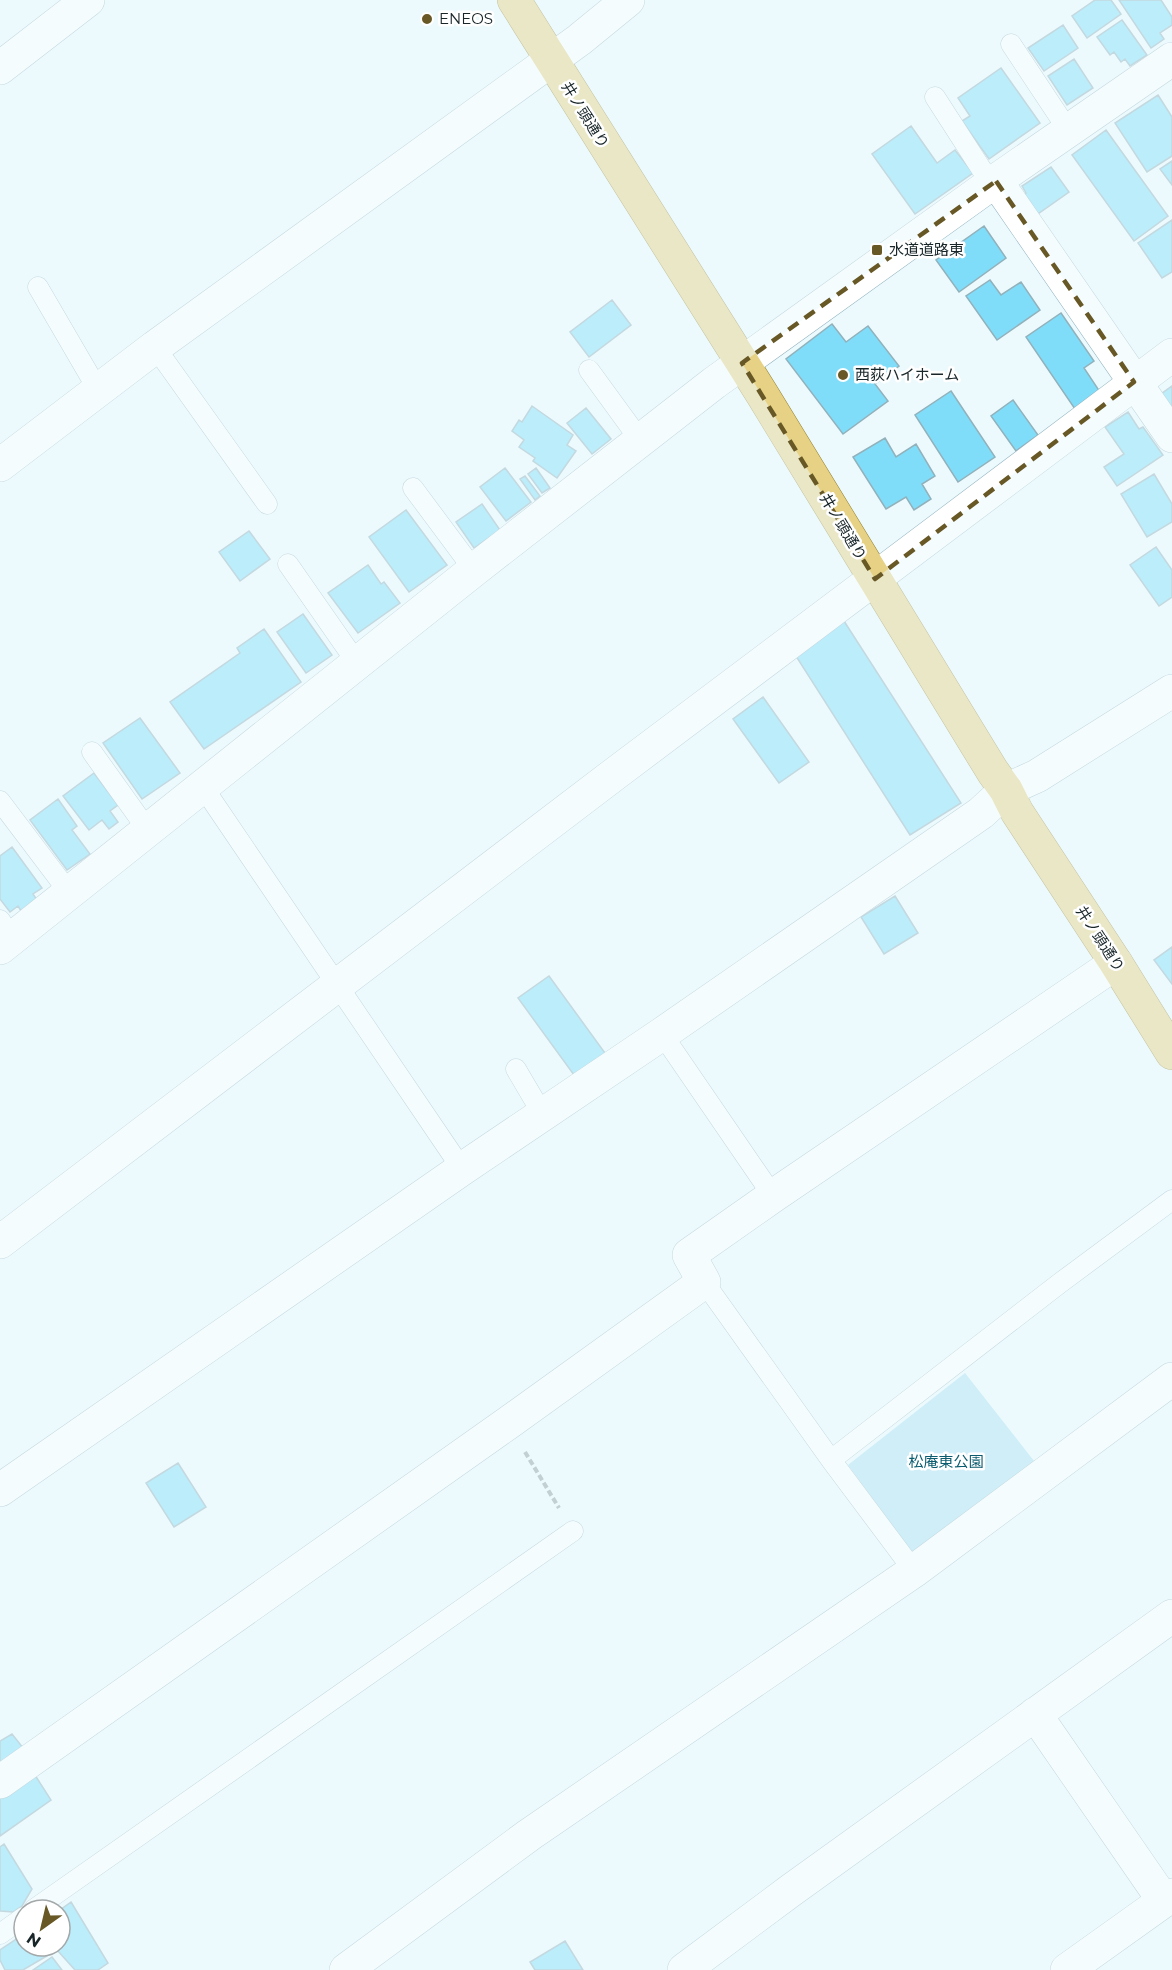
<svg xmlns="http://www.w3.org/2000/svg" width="1172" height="1970" font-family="Montserrat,'Noto Sans JP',sans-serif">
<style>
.green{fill:#aae0f1}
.building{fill:#80ddf9;stroke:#91b1bb;stroke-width:1.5}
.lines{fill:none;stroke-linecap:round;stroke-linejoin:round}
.lane-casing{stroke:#93b3be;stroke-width:21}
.street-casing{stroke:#93b3be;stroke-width:34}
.primary-casing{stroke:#93812f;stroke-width:34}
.path{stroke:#8e9ca0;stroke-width:4;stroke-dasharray:6 3;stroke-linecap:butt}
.lane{stroke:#fff;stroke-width:20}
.street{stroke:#fff;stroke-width:33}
.primary{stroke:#e6d184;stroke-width:33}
.marked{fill:none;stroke:#675825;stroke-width:4.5;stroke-dasharray:12 8;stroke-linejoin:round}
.poi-dot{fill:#675825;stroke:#fff;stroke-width:2}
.labels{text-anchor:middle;stroke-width:5;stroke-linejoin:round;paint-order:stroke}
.poi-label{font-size:15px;fill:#182529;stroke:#fff;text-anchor:start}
.street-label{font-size:15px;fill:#182529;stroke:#fff}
.park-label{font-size:15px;fill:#0b5c6f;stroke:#fff}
</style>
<rect width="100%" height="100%" fill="#ecfafe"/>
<!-- green -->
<path class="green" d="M 965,1373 L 1038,1466 L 916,1558 L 848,1465 Z"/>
<!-- building -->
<path class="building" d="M 1095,0 L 1111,0 L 1121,14 L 1087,38 L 1072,16 Z
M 1119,0 L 1161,0 L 1172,17 L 1172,25 L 1160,33 L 1164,39 L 1151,48 Z
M 1122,20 L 1147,55 L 1130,66 L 1125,59 L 1121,62 L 1114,52 L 1110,55 L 1097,37 Z
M 1063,25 L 1078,48 L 1044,71 L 1028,48 Z
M 1074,59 L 1093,88 L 1067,105 L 1048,76 Z
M 1001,68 L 1040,123 L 989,159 L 962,121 L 970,116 L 958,98 Z
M 1158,95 L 1172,117 L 1172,156 L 1147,172 L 1115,123 Z
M 911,126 L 937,163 L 955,150 L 973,173 L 915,214 L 872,154 Z
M 1106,130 L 1168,216 L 1134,241 L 1072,155 Z
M 1172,161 L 1172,185 L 1160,169 Z
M 1051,167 L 1069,192 L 1032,218 L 1022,196 L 1026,193 L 1022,186 Z
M 1172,220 L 1172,272 L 1162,278 L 1138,243 Z
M 984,226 L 1006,258 L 959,292 L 936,260 Z
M 990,280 L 1001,295 L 1021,282 L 1040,310 L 997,340 L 966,296 Z
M 612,300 L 631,325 L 589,357 L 570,332 Z
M 1061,313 L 1094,361 L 1084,368 L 1102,395 L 1077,412 L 1026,337 Z
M 832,324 L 846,342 L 868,326 L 899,366 L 875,384 L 888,401 L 843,434 L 786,359 Z
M 1172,386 L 1172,424 L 1154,399 Z
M 951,391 L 995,457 L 958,482 L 915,415 Z
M 1013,400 L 1038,435 L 1016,451 L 991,416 Z
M 532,406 L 573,435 L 567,445 L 576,451 L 557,478 L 533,461 L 535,458 L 519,447 L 524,440 L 512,431 L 519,420 L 522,422 Z
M 586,408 L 611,439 L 592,454 L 567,423 Z
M 1128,412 L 1139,429 L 1143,427 L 1163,455 L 1117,486 L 1104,467 L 1124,454 L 1105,427 Z
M 885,438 L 896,457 L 916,444 L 935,476 L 922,484 L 931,499 L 914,510 L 906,497 L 886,509 L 853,457 Z
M 505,468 L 531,502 L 506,521 L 480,487 Z
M 536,468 L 550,488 L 542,493 L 528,474 Z
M 1154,474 L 1172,504 L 1172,522 L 1147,537 L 1121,494 Z
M 525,476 L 540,496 L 535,500 L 520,479 Z
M 482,504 L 500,530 L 474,548 L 456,522 Z
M 406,510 L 447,565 L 409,592 L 369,537 Z
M 249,531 L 270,559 L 240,581 L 219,552 Z
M 1156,547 L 1172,570 L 1172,597 L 1159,606 L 1130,565 Z
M 368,565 L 381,584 L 384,582 L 400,603 L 358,633 L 328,593 Z
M 303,614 L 332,655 L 306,673 L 277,632 Z
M 844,621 L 961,803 L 910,835 L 794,653 Z
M 264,629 L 301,682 L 204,749 L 170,702 L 240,653 L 237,648 Z
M 763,697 L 809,762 L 779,783 L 733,719 Z
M 140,718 L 180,773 L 142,799 L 103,743 Z
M 94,773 L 118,805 L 110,811 L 118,822 L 109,829 L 102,820 L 89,830 L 63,796 Z
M 58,799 L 77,826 L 72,830 L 90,854 L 67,870 L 30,820 Z
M 12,847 L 42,888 L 33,894 L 39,903 L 23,914 L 18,906 L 10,912 L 0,899 L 0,856 Z
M 895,896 L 918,933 L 884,954 L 861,917 Z
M 1172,947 L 1172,984 L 1154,960 Z
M 549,976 L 605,1053 L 574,1075 L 518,998 Z
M 178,1463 L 206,1507 L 174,1527 L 146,1483 Z
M 12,1734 L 24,1749 L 0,1766 L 0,1741 Z
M 33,1772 L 51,1800 L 0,1836 L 0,1795 Z
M 4,1844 L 32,1889 L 22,1906 L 13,1912 L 0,1911 L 0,1847 Z
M 71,1902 L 108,1963 L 98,1970 L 75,1970 L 57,1950 L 23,1970 L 5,1970 L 0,1960 L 0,1950 L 24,1934 L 24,1946 L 60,1946 L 60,1910 Z
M 565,1941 L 583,1970 L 535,1970 L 530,1962 Z
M 52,1957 L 62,1970 L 33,1970 Z"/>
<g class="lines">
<!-- lane casing -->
<g class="lane-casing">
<path id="lane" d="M 1011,44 L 1068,130
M 935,97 L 991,184
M 38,287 L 98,390
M 155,347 L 267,504
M 589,370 L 640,440
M 413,488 L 474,570
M 288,564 L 357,663
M 92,752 L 147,829
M 203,787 L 462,1169
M 0,801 L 68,891
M 0,920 L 12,938
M 662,1034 L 773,1196
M 516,1069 L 543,1115
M 704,1282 L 831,1460
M 914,1571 L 831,1460 L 1060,1283 L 1172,1200
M 33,1910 L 573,1531
M 0,1934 L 24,1917"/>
</g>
<!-- street casing -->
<g class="street-casing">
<path id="street" d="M 0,68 L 88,0
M 996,181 L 1172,436
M 0,465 L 155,347 L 579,40 L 628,0
M 0,948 L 474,570 L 714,383 L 991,184 L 1172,59
M 0,1242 L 612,776 L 1172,355
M 0,1490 L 462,1169 L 662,1034 L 981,813 L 1006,790 L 1037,776 L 1172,691
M 1035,1714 L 1164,1901
M 0,1782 L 508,1423 L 704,1282 L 689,1255 L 773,1196 L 1116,963
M 346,1970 L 529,1835 L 914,1571 L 1172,1379
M 684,1970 L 790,1891 L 1172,1616
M 1067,1970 L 1172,1895"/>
</g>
<!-- primary casing -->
<g class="primary-casing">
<path id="primary" d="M 514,0 L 762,394 L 993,772 L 1006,790 L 1017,812 L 1116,963 L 1172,1053"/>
</g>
<!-- path -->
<path class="path" d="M 525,1452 L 559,1508"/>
<!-- lane -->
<use href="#lane" class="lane"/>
<!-- street -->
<use href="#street" class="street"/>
<!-- primary -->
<use href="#primary" class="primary"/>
</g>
<!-- marked area -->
<path d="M0 0H1172V1970H0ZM 996,181 L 1134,382 L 875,579 L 742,363 Z" fill="#ecfafe" fill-opacity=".55" fill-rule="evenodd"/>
<path class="marked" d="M 996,181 L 1134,382 L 875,579 L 742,363 Z"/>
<!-- markers -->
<g class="poi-dot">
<circle cx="427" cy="19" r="6"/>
<rect x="871" y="244" width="12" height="12" rx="3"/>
<circle cx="843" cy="375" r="6"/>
</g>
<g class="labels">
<!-- poi labels -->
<g class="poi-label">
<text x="439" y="24">ENEOS</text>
<text x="889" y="255">水道道路東</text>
<text x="855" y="380">西荻ハイホーム</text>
</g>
<!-- street labels -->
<g class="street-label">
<text transform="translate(585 115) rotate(58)" y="5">井ノ頭通り</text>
<text transform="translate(843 527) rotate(59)" y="5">井ノ頭通り</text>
<text transform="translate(1100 939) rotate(57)" y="5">井ノ頭通り</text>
</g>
<!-- park labels -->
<g class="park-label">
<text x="946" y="1467">松庵東公園</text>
</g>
</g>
<!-- north arrow -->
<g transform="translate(42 1928) rotate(214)"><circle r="28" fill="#ffffff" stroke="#a3a8a9" stroke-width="1.5"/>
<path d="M0-4.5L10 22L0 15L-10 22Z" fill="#675825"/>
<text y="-9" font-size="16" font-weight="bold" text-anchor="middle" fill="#182529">N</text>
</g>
</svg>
